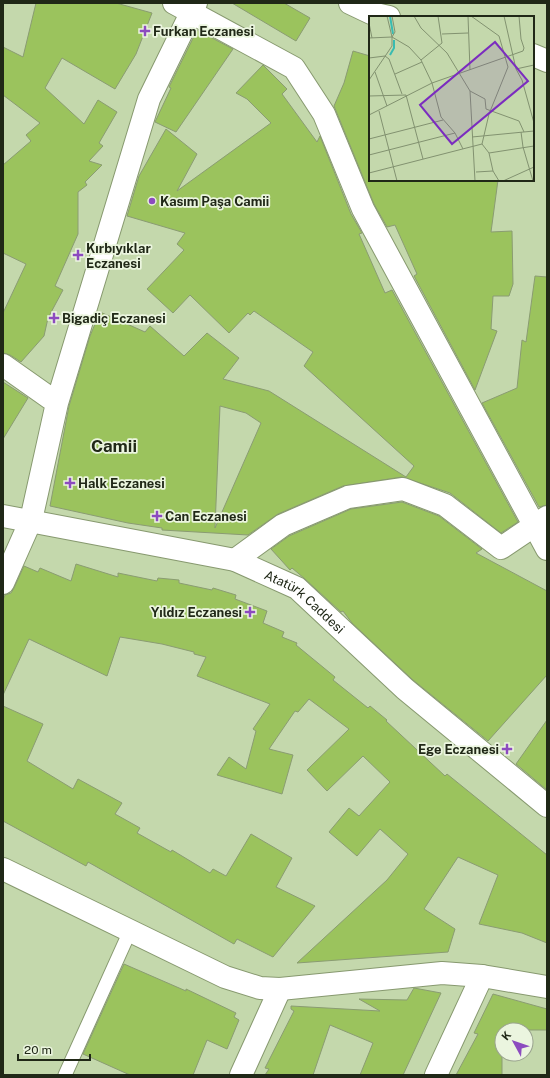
<svg xmlns="http://www.w3.org/2000/svg" width="550" height="1078" font-family="'Public Sans',sans-serif">
<style>
.building{fill:#9bc35d;stroke:#8a9c72;fill-rule:evenodd}
.lines{fill:none;stroke-linecap:round;stroke-linejoin:round}
.service-casing{stroke:#87996f;stroke-width:15}
.minor-casing{stroke:#87996f;stroke-width:24}
.tertiary-casing{stroke:#87996f;stroke-width:24}
.secondary-casing{stroke:#87996f;stroke-width:24}
.service{stroke:#fff;stroke-width:13}
.minor{stroke:#fff;stroke-width:22}
.tertiary{stroke:#fff;stroke-width:22}
.secondary{stroke:#fff;stroke-width:22}
.poi-dot{fill:#8c4bbf;stroke:#ebf5df;stroke-width:1.5}
.labels{text-anchor:middle;stroke-width:3.5;stroke-linejoin:round;paint-order:stroke}
.poi-label{font-size:13px;font-weight:bold;fill:#202817;stroke:#ebf5df;text-anchor:start}
.street-label{font-size:13px;fill:#202817;stroke:#ebf5df}
.district-label{font-size:17px;font-weight:bold;fill:#202817;stroke:#ebf5df}
.inset-river{fill:none;stroke:#39bbb1;stroke-width:2}
.inset-road{fill:none;stroke:#829270;stroke-width:1}
.view{fill:#7b2cbf;fill-opacity:0.15;stroke:#7b2cbf;stroke-width:2}
.inset-edge{fill:none;stroke:#202817;stroke-width:2}
</style>
<rect width="100%" height="100%" fill="#c4d8ac"/>
<!-- building -->
<path class="building" d="M 36,3 L 116,3 L 152,13 L 136,54 L 115,89 L 62,58 L 45,88 L 84,124 L 98,100 L 117,112 L 99,143 L 103,146 L 89,161 L 102,165 L 85,182 L 87,185 L 78,192 L 78,234 L 55,286 L 63,290 L 48,318 L 44,336 L 21,362 L 10,355 L 3,353 L 3,313 L 26,264 L 3,253 L 3,165 L 31,141 L 26,135 L 40,123 L 3,95 L 3,47 L 23,57 Z
M 232,3 L 284,3 L 310,18 L 296,41 Z
M 197,30 L 233,49 L 176,132 L 155,122 L 171,88 L 169,87 Z
M 353,51 L 370,56 L 370,180 L 498,180 L 491,232 L 512,231 L 513,284 L 509,296 L 493,296 L 491,329 L 497,331 L 475,390 L 414,276 L 417,274 L 395,225 L 387,227 L 374,204 L 334,106 L 344,83 Z
M 263,65 L 287,89 L 282,94 L 317,142 L 320,136 L 351,214 L 362,233 L 359,234 L 385,293 L 392,290 L 518,522 L 501,533 L 450,493 L 402,477 L 343,486 L 278,514 L 248,535 L 162,530 L 162,528 L 128,523 L 50,506 L 69,406 L 90,336 L 100,312 L 145,332 L 150,326 L 184,356 L 207,333 L 239,358 L 223,379 L 269,391 L 406,477 L 414,466 L 304,366 L 313,352 L 254,311 L 250,315 L 248,313 L 229,333 L 190,295 L 173,313 L 147,289 L 184,250 L 177,244 L 185,233 L 127,216 L 139,176 L 166,129 L 197,154 L 177,191 L 271,123 L 247,99 L 236,93 ZM 220,406 L 246,413 L 261,423 L 215,528 Z
M 535,276 L 547,277 L 547,505 L 539,507 L 482,403 L 517,388 L 522,340 L 526,342 Z
M 3,382 L 28,398 L 3,439 Z
M 402,502 L 439,516 L 482,549 L 476,553 L 547,591 L 547,675 L 488,741 L 413,680 L 352,623 L 343,611 L 341,612 L 305,579 L 292,568 L 290,570 L 271,549 L 289,536 L 351,509 Z
M 76,564 L 118,577 L 118,573 L 157,581 L 158,578 L 179,580 L 179,583 L 212,590 L 213,588 L 236,595 L 235,599 L 267,611 L 263,623 L 284,632 L 282,637 L 297,643 L 296,645 L 335,677 L 333,680 L 368,708 L 370,706 L 387,720 L 386,721 L 445,776 L 447,774 L 547,855 L 547,943 L 522,933 L 479,924 L 498,875 L 458,857 L 424,909 L 455,929 L 448,952 L 297,963 L 387,880 L 408,854 L 380,829 L 357,856 L 329,832 L 349,808 L 359,816 L 390,782 L 363,756 L 327,791 L 307,770 L 349,729 L 309,699 L 298,712 L 295,711 L 269,749 L 293,755 L 282,794 L 217,775 L 229,757 L 246,769 L 256,731 L 253,729 L 270,704 L 197,676 L 206,657 L 194,654 L 194,652 L 162,644 L 120,637 L 107,676 L 29,639 L 3,695 L 3,600 L 5,595 L 11,593 L 14,588 L 24,566 L 38,572 L 40,568 L 71,581 Z
M 3,706 L 43,724 L 27,761 L 73,789 L 78,779 L 122,803 L 115,814 L 140,828 L 137,833 L 171,852 L 172,850 L 210,873 L 213,869 L 226,876 L 251,834 L 292,858 L 276,887 L 315,906 L 273,957 L 237,939 L 234,944 L 88,862 L 86,866 L 3,821 Z
M 547,720 L 547,790 L 516,764 Z
M 124,964 L 186,991 L 186,989 L 236,1013 L 234,1017 L 239,1020 L 227,1049 L 207,1040 L 193,1075 L 130,1075 L 83,1054 Z
M 414,988 L 441,993 L 403,1075 L 360,1075 L 373,1043 L 330,1025 L 313,1075 L 265,1075 L 269,1069 L 265,1068 L 294,1011 L 291,1009 L 291,1006 L 380,1011 L 359,999 L 407,1000 Z
M 493,994 L 547,1009 L 547,1030 L 502,1030 L 502,1075 L 456,1075 L 478,1034 L 474,1033 Z"/>
<g class="lines">
<!-- service casing -->
<g class="service-casing">
<path id="service" d="M 65,1075 L 130,931"/>
</g>
<!-- minor casing -->
<g class="minor-casing">
<path id="minor" d="M 350,3 L 371,13 L 389,17
M 533,55 L 547,61
M 3,365 L 57,403
M 235,560 L 283,525 L 348,497 L 403,489 L 445,505 L 501,548 L 547,517
M 3,583 L 31,520 L 57,403 L 149,99 L 196,3
M 241,1075 L 280,989
M 436,1075 L 482,976"/>
</g>
<!-- tertiary casing -->
<g class="tertiary-casing">
<path id="tertiary" d="M 174,3 L 294,68 L 324,114 L 363,209 L 547,549
M 3,869 L 225,977 L 260,988 L 280,989 L 442,973 L 482,976 L 547,987"/>
</g>
<!-- secondary casing -->
<g class="secondary-casing">
<g id="secondary">
<path id="s1" d="M 3,516 L 235,560 L 297,588 L 405,689 L 547,806"/>
</g>
</g>
<!-- service -->
<use href="#service" class="service"/>
<!-- minor -->
<use href="#minor" class="minor"/>
<!-- tertiary -->
<use href="#tertiary" class="tertiary"/>
<!-- secondary -->
<use href="#secondary" class="secondary"/>
</g>
<!-- markers -->
<g class="poi-dot">
<path d="M143 25h4v4h4v4h-4v4h-4v-4h-4v-4h4z"/>
<circle cx="152" cy="201" r="4"/>
<path d="M76 249h4v4h4v4h-4v4h-4v-4h-4v-4h4z"/>
<path d="M52 312h4v4h4v4h-4v4h-4v-4h-4v-4h4z"/>
<path d="M68 477h4v4h4v4h-4v4h-4v-4h-4v-4h4z"/>
<path d="M155 510h4v4h4v4h-4v4h-4v-4h-4v-4h4z"/>
<path d="M248 606h4v4h4v4h-4v4h-4v-4h-4v-4h4z"/>
<path d="M505 743h4v4h4v4h-4v4h-4v-4h-4v-4h4z"/>
</g>
<g class="labels">
<!-- poi labels -->
<g class="poi-label">
<text x="153" y="36">Furkan Eczanesi</text>
<text x="160" y="206">Kasım Paşa Camii</text>
<text x="86" y="253">Kırbıyıklar<tspan x="86" dy="15">Eczanesi</tspan></text>
<text x="62" y="323">Bigadiç Eczanesi</text>
<text x="78" y="488">Halk Eczanesi</text>
<text x="165" y="521">Can Eczanesi</text>
<text x="242" y="617" text-anchor="end">Yıldız Eczanesi</text>
<text x="499" y="754" text-anchor="end">Ege Eczanesi</text>
</g>
<!-- street labels -->
<g class="street-label">
<text dy="5" stroke="none"><textPath href="#s1" startOffset="318">Atatürk Caddesi</textPath></text>
</g>
<!-- district labels -->
<g class="district-label">
<text x="114" y="452">Camii</text>
</g>
</g>
<!-- overview -->
<g transform="translate(369 16)">
<rect width="165" height="165" fill="#c4d8ac"/>
<path class="inset-river" d="M 21,0 L 24,18M 21,39 L 25,32 L 25,24"/>
<path class="inset-road" d="M 18,0 L 23,21 L 40,31 L 52,44 L 63,67 L 72,101 L 86,117 L 94,133M 45,0 L 52,12 L 78,37 L 101,75 L 106,165M 99,0 L 101,54M 135,0 L 147,53 L 153,64 L 165,107M 0,7 L 3,22M 73,18 L 99,17M 0,22 L 23,21M 0,42 L 16,40 L 20,43 L 33,78M 52,44 L 73,27 L 69,0M 147,53 L 165,49M 6,56 L 18,90M 26,58 L 53,46M 0,64 L 23,30 L 23,21 L 26,16 L 23,0M 101,75 L 116,83 L 117,93 L 150,105 L 155,116M 0,80 L 37,79 L 54,143M 10,95 L 28,165M 0,99 L 63,67 L 154,35 L 155,32 L 152,23 L 150,0M 152,116 L 154,131 L 164,165M 103,121 L 165,115M 0,123 L 74,104M 113,128 L 120,137 L 124,155M 120,137 L 165,130M 0,139 L 86,117M 107,156 L 124,155 L 130,165M 0,157 L 113,128 L 120,98 L 139,51 L 130,20 L 102,0M 134,165 L 165,151"/>
<path class="view" d="M 126,26 L 159,65 L 83,128 L 51,89 Z"/>
<rect width="165" height="165" class="inset-edge"/>
</g>
<!-- border -->
<rect width="550" height="1078" fill="none" stroke="#202817" stroke-width="8"/>
<!-- north arrow -->
<g transform="translate(514 1042) rotate(310)"><circle r="19" fill="#ebf5df" stroke="#9aa38f"/>
<path d="M0-3L7 15L0 10L-7 15Z" fill="#8c4bbf"/>
<text y="-6" font-size="11" font-weight="bold" text-anchor="middle" fill="#202817">K</text>
</g>
<!-- scale -->
<path d="M18 1054v6h72v-6" fill="none" stroke="#202817" stroke-width="2"/>
<text x="24" y="1054" font-size="12" fill="#202817" stroke="#ebf5df" stroke-width="3" paint-order="stroke">20 m</text>
</svg>
